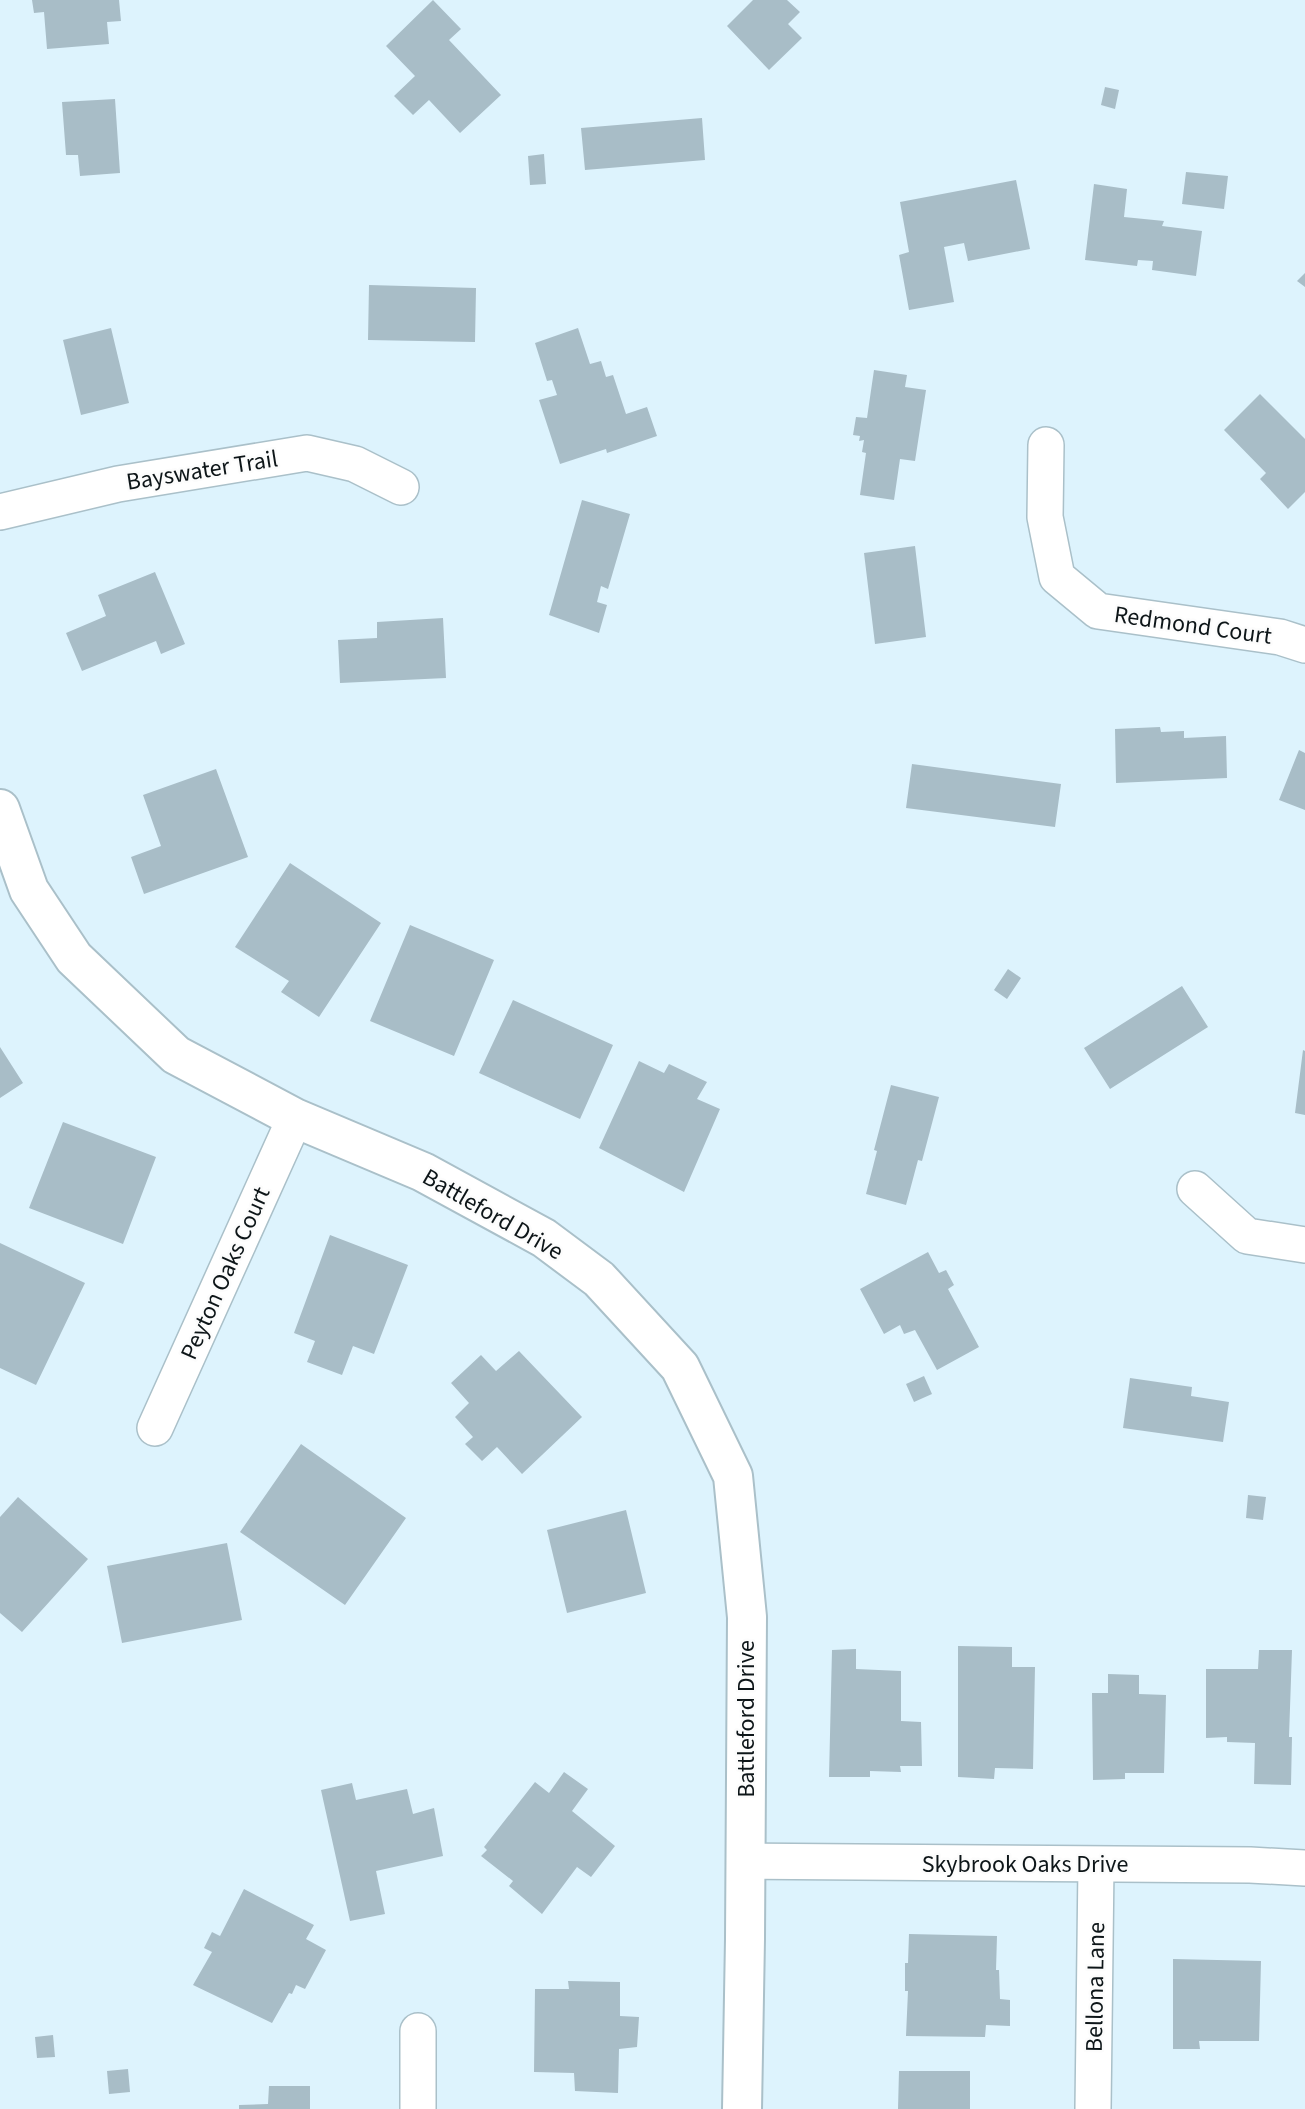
<svg xmlns="http://www.w3.org/2000/svg" width="1305" height="2109" font-family="'Source Sans 3',sans-serif">
<style>
.building{fill:#a8bdc7}
.lines{fill:none;stroke-linecap:round;stroke-linejoin:round}
.minor-casing{stroke:#aac0c9;stroke-width:38}
.tertiary-casing{stroke:#aac0c9;stroke-width:42}
.minor{stroke:#fff;stroke-width:35}
.tertiary{stroke:#fff;stroke-width:38}
.labels{text-anchor:middle;stroke-width:5;stroke-linejoin:round;paint-order:stroke}
.street-label{font-size:24px;fill:#0d1518;stroke:#fcfcfc}
</style>
<rect width="100%" height="100%" fill="#ddf3fd"/>
<!-- building -->
<path class="building" d="M 32,0 L 119,0 L 121,21 L 107,22 L 109,44 L 47,49 L 44,12 L 34,13 Z
M 433,0 L 461,29 L 449,40 L 501,95 L 460,133 L 429,100 L 413,115 L 394,96 L 415,76 L 386,46 Z
M 753,0 L 787,0 L 800,12 L 788,24 L 802,38 L 769,70 L 727,26 Z
M 1105,87 L 1119,90 L 1115,109 L 1101,105 Z
M 115,99 L 120,173 L 80,176 L 78,155 L 66,155 L 62,102 Z
M 702,118 L 705,160 L 585,170 L 581,128 Z
M 544,154 L 546,184 L 530,185 L 528,156 Z
M 1186,172 L 1228,176 L 1224,209 L 1182,204 Z
M 1016,180 L 1030,249 L 968,261 L 964,243 L 944,247 L 954,302 L 909,310 L 899,255 L 909,252 L 900,202 Z
M 1094,184 L 1127,189 L 1124,217 L 1164,221 L 1162,226 L 1202,231 L 1196,276 L 1152,270 L 1153,261 L 1138,260 L 1137,266 L 1085,260 Z
M 1305,273 L 1305,287 L 1297,281 Z
M 369,285 L 476,288 L 475,342 L 368,340 Z
M 111,328 L 129,403 L 81,415 L 63,340 Z
M 578,328 L 590,364 L 601,361 L 606,377 L 613,375 L 626,414 L 647,407 L 657,436 L 607,453 L 606,449 L 560,464 L 539,400 L 557,395 L 552,380 L 547,381 L 535,343 Z
M 874,370 L 907,375 L 905,387 L 926,390 L 915,461 L 900,459 L 894,500 L 860,495 L 866,453 L 862,452 L 864,440 L 859,441 L 860,436 L 853,435 L 856,417 L 867,418 Z
M 1260,394 L 1305,439 L 1305,492 L 1288,509 L 1260,479 L 1266,473 L 1224,430 Z
M 582,500 L 630,514 L 608,589 L 601,586 L 597,602 L 607,605 L 599,633 L 549,615 Z
M 915,546 L 926,637 L 875,644 L 864,553 Z
M 155,572 L 185,644 L 161,654 L 156,641 L 82,671 L 66,633 L 106,616 L 98,595 Z
M 443,618 L 446,678 L 340,683 L 338,640 L 377,638 L 377,622 Z
M 1160,727 L 1161,732 L 1184,731 L 1184,738 L 1226,736 L 1227,778 L 1116,783 L 1115,729 Z
M 1299,750 L 1305,753 L 1305,810 L 1279,800 Z
M 912,764 L 1061,784 L 1055,827 L 906,808 Z
M 216,769 L 248,857 L 144,894 L 131,857 L 161,846 L 143,795 Z
M 290,863 L 381,923 L 319,1017 L 281,992 L 289,981 L 235,947 Z
M 410,925 L 494,960 L 454,1056 L 370,1021 Z
M 1008,969 L 1021,978 L 1007,999 L 994,990 Z
M 1182,986 L 1208,1027 L 1110,1089 L 1084,1048 Z
M 513,1000 L 613,1045 L 580,1119 L 479,1073 Z
M 0,1047 L 23,1083 L 0,1098 Z
M 1303,1050 L 1305,1051 L 1305,1115 L 1295,1113 Z
M 639,1061 L 664,1073 L 669,1064 L 707,1082 L 697,1099 L 720,1109 L 684,1192 L 599,1148 Z
M 891,1085 L 939,1097 L 922,1161 L 918,1160 L 906,1205 L 866,1194 L 877,1151 L 874,1150 Z
M 63,1122 L 156,1157 L 123,1244 L 29,1208 Z
M 330,1235 L 408,1265 L 374,1354 L 353,1346 L 342,1375 L 307,1362 L 315,1341 L 294,1333 Z
M 0,1243 L 85,1283 L 36,1385 L 0,1368 Z
M 928,1252 L 939,1273 L 946,1270 L 954,1285 L 948,1289 L 979,1347 L 937,1370 L 915,1330 L 904,1334 L 900,1325 L 884,1334 L 860,1289 Z
M 519,1351 L 582,1417 L 522,1474 L 497,1447 L 482,1461 L 465,1444 L 473,1437 L 455,1417 L 469,1403 L 451,1383 L 481,1355 L 496,1371 Z
M 924,1376 L 932,1394 L 914,1402 L 906,1384 Z
M 1130,1378 L 1192,1387 L 1191,1396 L 1229,1402 L 1223,1442 L 1123,1428 Z
M 301,1444 L 406,1518 L 345,1605 L 240,1532 Z
M 1248,1495 L 1266,1497 L 1263,1520 L 1246,1518 Z
M 18,1497 L 88,1559 L 22,1632 L 0,1613 L 0,1517 Z
M 626,1510 L 646,1593 L 567,1613 L 547,1530 Z
M 227,1543 L 242,1620 L 122,1643 L 107,1566 Z
M 958,1646 L 1012,1647 L 1012,1667 L 1035,1667 L 1033,1769 L 995,1768 L 994,1779 L 958,1777 Z
M 856,1649 L 856,1669 L 901,1671 L 901,1721 L 921,1722 L 922,1766 L 900,1766 L 901,1772 L 870,1771 L 870,1777 L 829,1777 L 832,1650 Z
M 1259,1650 L 1292,1650 L 1289,1737 L 1292,1737 L 1291,1785 L 1254,1784 L 1255,1743 L 1227,1742 L 1227,1737 L 1206,1738 L 1206,1669 L 1258,1669 Z
M 1108,1674 L 1139,1675 L 1139,1694 L 1166,1695 L 1164,1773 L 1125,1773 L 1125,1779 L 1093,1780 L 1092,1693 L 1108,1693 Z
M 564,1772 L 588,1789 L 572,1811 L 615,1846 L 591,1877 L 577,1867 L 542,1914 L 509,1886 L 513,1881 L 481,1856 L 487,1850 L 484,1847 L 535,1782 L 549,1793 Z
M 352,1783 L 356,1800 L 407,1789 L 413,1814 L 434,1808 L 443,1856 L 376,1871 L 385,1914 L 350,1921 L 321,1790 Z
M 244,1889 L 314,1925 L 306,1939 L 326,1950 L 305,1989 L 296,1985 L 292,1994 L 289,1993 L 272,2023 L 193,1985 L 212,1952 L 204,1948 L 212,1932 L 220,1936 Z
M 909,1934 L 997,1936 L 996,1970 L 999,1970 L 1000,1999 L 1010,2000 L 1010,2026 L 986,2025 L 985,2037 L 906,2036 L 908,1991 L 905,1991 L 905,1963 L 908,1963 Z
M 1173,1959 L 1261,1961 L 1259,2041 L 1199,2041 L 1200,2049 L 1173,2049 Z
M 568,1981 L 620,1982 L 620,2016 L 639,2017 L 637,2047 L 619,2049 L 618,2093 L 575,2091 L 574,2073 L 534,2072 L 535,1989 L 569,1989 Z
M 53,2035 L 55,2057 L 37,2058 L 35,2037 Z
M 128,2069 L 130,2092 L 109,2094 L 107,2071 Z
M 899,2071 L 970,2071 L 970,2109 L 898,2109 Z
M 269,2086 L 310,2086 L 310,2109 L 239,2109 L 239,2105 L 268,2104 Z"/>
<g class="lines">
<!-- minor casing -->
<g class="minor-casing">
<path id="minor" d="M 1046,445 L 1045,517 L 1057,577 L 1098,611 L 1280,637 L 1305,645
M 0,512 L 118,484 L 307,453 L 355,464 L 401,487
M 1195,1189 L 1247,1236 L 1305,1245
M 155,1428 L 295,1118
M 745,1861 L 1250,1865 L 1305,1868
M 418,2031 L 418,2109
M 1093,2109 L 1096,1865"/>
</g>
<!-- tertiary casing -->
<g class="tertiary-casing">
<path id="tertiary" d="M 0,809 L 29,890 L 74,958 L 176,1055 L 295,1118 L 423,1172 L 544,1238 L 599,1279 L 680,1367 L 733,1476 L 747,1617 L 745,1939 L 742,2109"/>
</g>
<!-- minor -->
<use href="#minor" class="minor"/>
<!-- tertiary -->
<use href="#tertiary" class="tertiary"/>
</g>
<g class="labels">
<!-- street labels -->
<g class="street-label">
<text transform="translate(202 470) rotate(-9)" y="8">Bayswater Trail</text>
<text transform="translate(1193 625) rotate(8)" y="8">Redmond Court</text>
<text transform="translate(493 1214) rotate(30)" y="8">Battleford Drive</text>
<text transform="translate(225 1273) rotate(-66)" y="8">Peyton Oaks Court</text>
<text transform="translate(746 1719) rotate(-90)" y="8">Battleford Drive</text>
<text x="1025" y="1872">Skybrook Oaks Drive</text>
<text transform="translate(1095 1987) rotate(-89)" y="8">Bellona Lane</text>
</g>
</g>
</svg>
